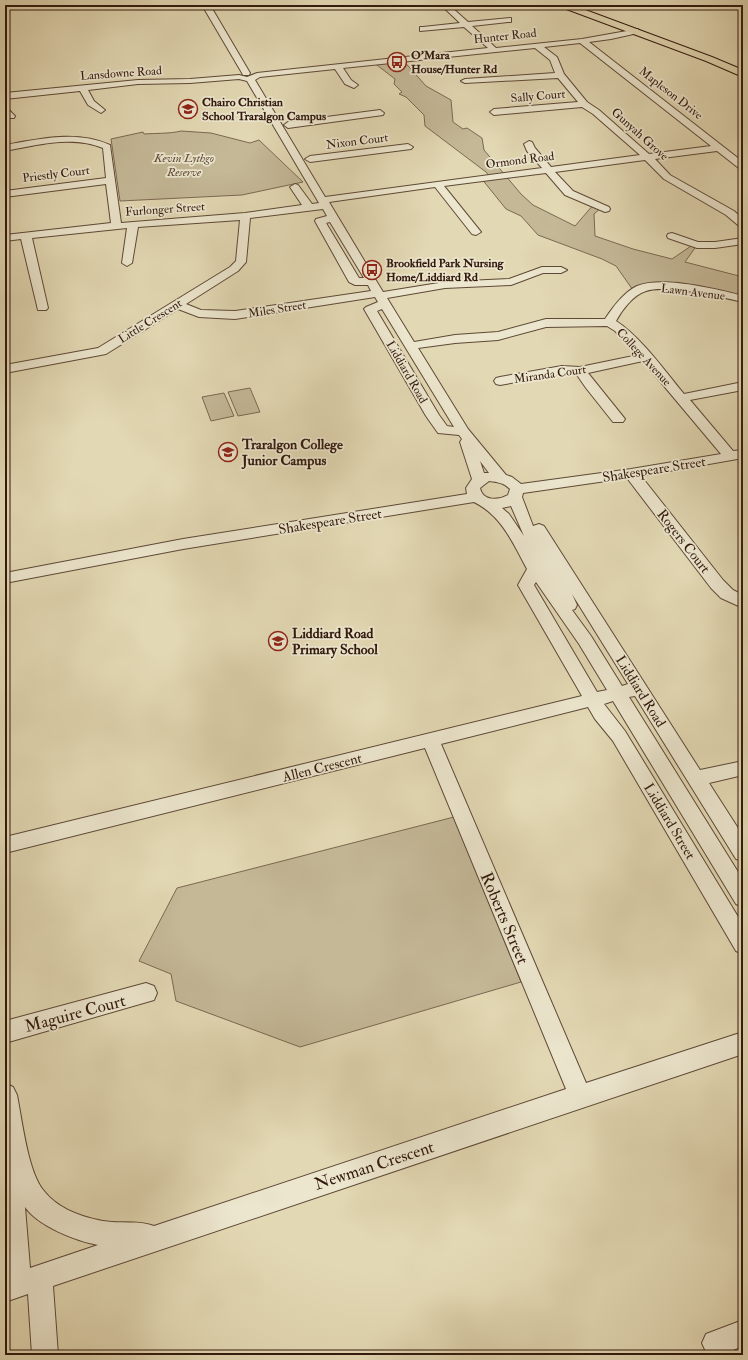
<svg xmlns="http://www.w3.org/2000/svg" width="748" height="1360" font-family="'IM FELL Double Pica',serif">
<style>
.green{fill:#c4b897;stroke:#7b6852}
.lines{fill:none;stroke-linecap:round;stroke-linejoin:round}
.minor-casing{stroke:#5e4937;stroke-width:2}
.major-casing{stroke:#32190e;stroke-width:2}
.minor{fill:#ece6ce;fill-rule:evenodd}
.major{fill:#e2d8b3;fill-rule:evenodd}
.labels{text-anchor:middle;stroke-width:3.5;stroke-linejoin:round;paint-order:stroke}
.far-street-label{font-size:12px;fill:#32190e;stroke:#ece6ce}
.far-poi-label{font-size:12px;font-weight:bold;fill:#32190e;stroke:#ece6ce;text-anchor:start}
.far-park-label{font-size:12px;font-style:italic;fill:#5e4937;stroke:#ece6ce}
.poi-label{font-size:14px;font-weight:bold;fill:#32190e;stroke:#ece6ce;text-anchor:start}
.street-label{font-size:14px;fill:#32190e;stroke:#ece6ce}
.near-street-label{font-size:17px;fill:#32190e;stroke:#ece6ce}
</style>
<rect width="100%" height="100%" fill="#e2d8b3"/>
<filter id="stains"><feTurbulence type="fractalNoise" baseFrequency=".005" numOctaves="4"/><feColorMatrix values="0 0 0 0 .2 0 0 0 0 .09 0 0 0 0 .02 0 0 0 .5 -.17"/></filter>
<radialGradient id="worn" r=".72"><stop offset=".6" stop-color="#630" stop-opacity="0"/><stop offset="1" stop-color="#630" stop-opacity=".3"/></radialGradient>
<!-- green -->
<path class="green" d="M 402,59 L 426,86 L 451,100 L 453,122 L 463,129 L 467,128 L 482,138 L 484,150 L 521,194 L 533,205 L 575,226 L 594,204 L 602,207 L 594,214 L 595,236 L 633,249 L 672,259 L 694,244 L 697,245 L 685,262 L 743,277 L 743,299 L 664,287 L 635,293 L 616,266 L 602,259 L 538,235 L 521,216 L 506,209 L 481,178 L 490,177 L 486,172 L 425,126 L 424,115 L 406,97 L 399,94 L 402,92 L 394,84 L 395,79 L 373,62 Z
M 181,131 L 211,133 L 250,143 L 259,140 L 303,182 L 242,195 L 120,201 L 111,139 L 143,132 L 144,134 C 157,133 168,134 181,131 Z
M 250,388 L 260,412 L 238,416 L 228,392 Z
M 224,393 L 234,416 L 211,421 L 202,397 Z
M 454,817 L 521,982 L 300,1047 L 176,1001 L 171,974 L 139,961 L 177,888 Z"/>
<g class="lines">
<!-- minor casing -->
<g class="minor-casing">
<path id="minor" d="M 202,5 L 210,5 L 250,73 L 249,75 L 243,75 L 242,73 Z
M 395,5 L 408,5 L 404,7 L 396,7 Z
M 441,5 L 449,5 L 468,22 L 511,18 L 511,22 L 508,22 L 472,26 L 496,48 L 582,39 L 638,29 L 638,33 L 611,39 L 589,42 L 743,162 L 743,170 L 740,169 L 717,151 L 655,159 L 670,175 L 734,211 L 743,219 L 743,227 L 739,226 L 726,215 L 664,179 L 645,160 L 555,172 L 573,191 L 609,207 L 610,209 L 609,211 L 605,212 L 565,195 L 546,173 L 444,186 L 481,232 L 476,235 L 472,234 L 435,187 L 329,202 L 383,292 L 445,282 L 509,279 L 542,267 L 561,267 L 567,270 L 561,273 L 543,273 L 511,285 L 445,288 L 387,298 L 414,342 L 455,335 L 498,332 L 546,319 L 605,319 C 613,307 624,292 637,286 C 662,276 717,289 743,296 L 743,302 C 722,297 665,284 646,291 C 633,295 622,310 616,321 C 640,336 665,371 684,394 L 743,382 L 743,390 L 690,400 L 733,451 L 743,450 L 743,458 L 641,476 L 723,580 L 733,590 L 743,595 L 743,608 L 721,598 L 711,588 L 627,478 L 523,493 L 522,497 L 533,526 L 539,524 L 544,526 L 700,770 L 743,761 L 743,775 L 709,783 L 743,836 L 743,861 L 736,859 L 635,696 L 629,697 L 743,880 L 743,907 L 736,904 L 613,701 L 604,704 L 625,731 L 743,925 L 743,954 L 736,951 L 613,741 L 595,719 L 588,707 L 441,744 L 586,1083 L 743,1032 L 743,1054 L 53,1286 L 58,1355 L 32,1355 L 28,1294 L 5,1302 L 5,1083 L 13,1087 L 17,1095 C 22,1120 28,1173 44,1191 C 58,1209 82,1217 103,1221 C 120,1224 139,1220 154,1226 L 566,1089 L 425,748 L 5,853 L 5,837 L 582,696 L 518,585 L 527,569 C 513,543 502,516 474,502 L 183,549 L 5,583 L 5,573 L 183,539 L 467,494 L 466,488 L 472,479 L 460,442 L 462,439 L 459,435 L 438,433 L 426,416 L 364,309 L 366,307 L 378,302 L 375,297 L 235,319 L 199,317 L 178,309 L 106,354 L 5,373 L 5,365 L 98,348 L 230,267 L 236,261 L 240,220 L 138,227 L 132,263 L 127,266 L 122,263 L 127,228 L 32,238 L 48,308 L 46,310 L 38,310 L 21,239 L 5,241 L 5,235 L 111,223 L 106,184 L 5,197 L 5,191 L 106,178 L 103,148 C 72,135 36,145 5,151 L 5,145 C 40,139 76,130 110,145 L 121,223 L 245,213 L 302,205 L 290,187 L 295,184 L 298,185 L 312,204 L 319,203 L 247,81 L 239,79 L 190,83 L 138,84 L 88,90 L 94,101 L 105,110 L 101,113 L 88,105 L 80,91 L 5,99 L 5,93 L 138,80 L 190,79 L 239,75 L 247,77 L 257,73 L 488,48 L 464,27 L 420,31 L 420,27 L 423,27 L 460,23 ZM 580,43 L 711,146 L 649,154 L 599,110 L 587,102 L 564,74 L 557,57 L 544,47 ZM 535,48 L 550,60 L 555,73 L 465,79 L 461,81 L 465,83 L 558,78 L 578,102 L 494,109 L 490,112 L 494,115 L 582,107 L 593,114 L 640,155 L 551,167 L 535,148 L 532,142 L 529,141 L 524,144 L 527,151 L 542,168 L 325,197 L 255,80 L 260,77 L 335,69 L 345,84 L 354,88 L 358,85 L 351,80 L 343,68 ZM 323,209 L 327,216 L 316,219 L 315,221 L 349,282 L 355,285 L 368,285 L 371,291 L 235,311 L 201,310 L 186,304 L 238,271 L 246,262 L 250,218 ZM 330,222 L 364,278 L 359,278 L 326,223 ZM 382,309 L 454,427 L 447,426 L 439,415 L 377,311 ZM 607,326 L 615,331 L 638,355 L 580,367 L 562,366 L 500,377 L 496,378 L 494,381 L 496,384 L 500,385 L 562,374 L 577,375 L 586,388 L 613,422 L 623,422 L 625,419 L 588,373 L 643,361 L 721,454 L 631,469 L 521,484 L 512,477 L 506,475 L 468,429 L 418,348 L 455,343 L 498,340 L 546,327 ZM 480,461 L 489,473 L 484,473 ZM 489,481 C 498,482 504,483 510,489 L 508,495 C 499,500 483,502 480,488 ZM 511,506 L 524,536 L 509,514 L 502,508 ZM 536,582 L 579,644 L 607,690 L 597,692 L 534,585 ZM 572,594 L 628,684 L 622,686 L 591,636 L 572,610 L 575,609 L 577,605 ZM 25,1207 C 38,1226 76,1241 98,1245 L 30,1268 Z
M 5,108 L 8,109 L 15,116 L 14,118 L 8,118 L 5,115 Z
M 380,110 L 384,113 L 383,115 L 288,128 L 284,125 L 288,122 Z
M 408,144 L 413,147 L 411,149 L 310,162 L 305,159 L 310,156 Z
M 672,233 L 698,242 L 715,242 L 743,238 L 743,244 L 715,248 L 697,248 L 668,238 L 667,236 L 668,234 Z
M 146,983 L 154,986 L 157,993 L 154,1000 L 5,1043 L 5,1021 Z
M 743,1320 L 743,1346 C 730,1351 719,1358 706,1352 L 702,1343 L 706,1334 Z"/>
</g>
<!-- major casing -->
<g class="major-casing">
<path id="major" d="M 560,5 L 572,5 L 712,57 L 743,70 L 743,77 L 706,61 L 561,7 Z"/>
</g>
<!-- minor -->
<use href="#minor" class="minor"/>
<!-- major -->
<use href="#major" class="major"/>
</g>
<!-- icons -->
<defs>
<g id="bus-ring" transform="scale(1)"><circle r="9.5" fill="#ece6ce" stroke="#8f2418" stroke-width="1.5"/><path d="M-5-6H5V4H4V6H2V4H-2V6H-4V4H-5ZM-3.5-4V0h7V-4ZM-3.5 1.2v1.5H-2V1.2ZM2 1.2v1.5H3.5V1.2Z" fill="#8f2418"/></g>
<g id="school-ring" transform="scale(1)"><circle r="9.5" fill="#ece6ce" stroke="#8f2418" stroke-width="1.5"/><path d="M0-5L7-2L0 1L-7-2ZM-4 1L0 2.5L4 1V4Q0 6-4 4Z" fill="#8f2418"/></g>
</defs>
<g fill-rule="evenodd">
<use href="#bus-ring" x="397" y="62"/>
<use href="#school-ring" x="188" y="109"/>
<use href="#bus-ring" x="372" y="270"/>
<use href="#school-ring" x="228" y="452"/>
<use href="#school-ring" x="278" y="641"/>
</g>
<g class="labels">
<!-- far-street labels -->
<g class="far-street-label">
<text transform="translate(505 36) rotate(-6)" y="4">Hunter Road</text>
<text transform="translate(121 73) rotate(-4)" y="4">Lansdowne Road</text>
<text transform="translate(671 93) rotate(38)" y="4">Mapleson Drive</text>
<text transform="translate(538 96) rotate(-5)" y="4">Sally Court</text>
<text transform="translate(640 134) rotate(42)" y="4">Gunyah Grove</text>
<text transform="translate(357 141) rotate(-7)" y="4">Nixon Court</text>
<text transform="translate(520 160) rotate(-7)" y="4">Ormond Road</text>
<text transform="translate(56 174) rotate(-7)" y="4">Priestly Court</text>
<text transform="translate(165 209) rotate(-4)" y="4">Furlonger Street</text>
<text transform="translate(693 292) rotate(7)" y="4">Lawn Avenue</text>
<text transform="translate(277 309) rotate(-9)" y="4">Miles Street</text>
<text transform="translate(150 321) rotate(-32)" y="4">Little Crescent</text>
<text transform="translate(644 357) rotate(47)" y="4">College Avenue</text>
<text transform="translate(407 372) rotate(60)" y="4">Liddiard Road</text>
<text transform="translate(550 374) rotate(-8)" y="4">Miranda Court</text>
</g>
<!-- far-poi labels -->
<g class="far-poi-label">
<text x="411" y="59">O'Mara<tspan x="411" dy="14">House/Hunter Rd</tspan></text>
<text x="202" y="106">Chairo Christian<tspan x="202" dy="14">School Traralgon Campus</tspan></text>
<text x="386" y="267">Brookfield Park Nursing<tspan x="386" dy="14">Home/Liddiard Rd</tspan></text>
</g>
<!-- far-park labels -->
<g class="far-park-label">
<text x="184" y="162">Kevin Lythgo<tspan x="184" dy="14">Reserve</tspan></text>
</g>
<!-- poi labels -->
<g class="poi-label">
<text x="242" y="449">Traralgon College<tspan x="242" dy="16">Junior Campus</tspan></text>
<text x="292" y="638">Liddiard Road<tspan x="292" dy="16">Primary School</tspan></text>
</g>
<!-- street labels -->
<g class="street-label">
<text transform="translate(654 469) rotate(-9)" y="5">Shakespeare Street</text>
<text transform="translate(330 521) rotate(-9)" y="5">Shakespeare Street</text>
<text transform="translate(684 541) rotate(52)" y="5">Rogers Court</text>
<text transform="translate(641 691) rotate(58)" y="5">Liddiard Road</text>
<text transform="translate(322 767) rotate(-14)" y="5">Allen Crescent</text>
<text transform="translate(670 821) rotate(59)" y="5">Liddiard Street</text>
</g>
<!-- near-street labels -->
<g class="near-street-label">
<text transform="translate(505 918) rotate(67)" y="6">Roberts Street</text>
<text transform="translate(75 1013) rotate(-15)" y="6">Maguire Court</text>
<text transform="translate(374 1165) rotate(-18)" y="6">Newman Crescent</text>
</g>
</g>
<!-- margin -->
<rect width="748" height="1360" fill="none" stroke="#e2d8b3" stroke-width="20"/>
<rect x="6" y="6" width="736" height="1348" fill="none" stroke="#32190e" stroke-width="2"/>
<rect x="10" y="10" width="728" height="1340" fill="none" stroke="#32190e"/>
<rect width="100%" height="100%" filter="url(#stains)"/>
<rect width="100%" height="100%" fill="url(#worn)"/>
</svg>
